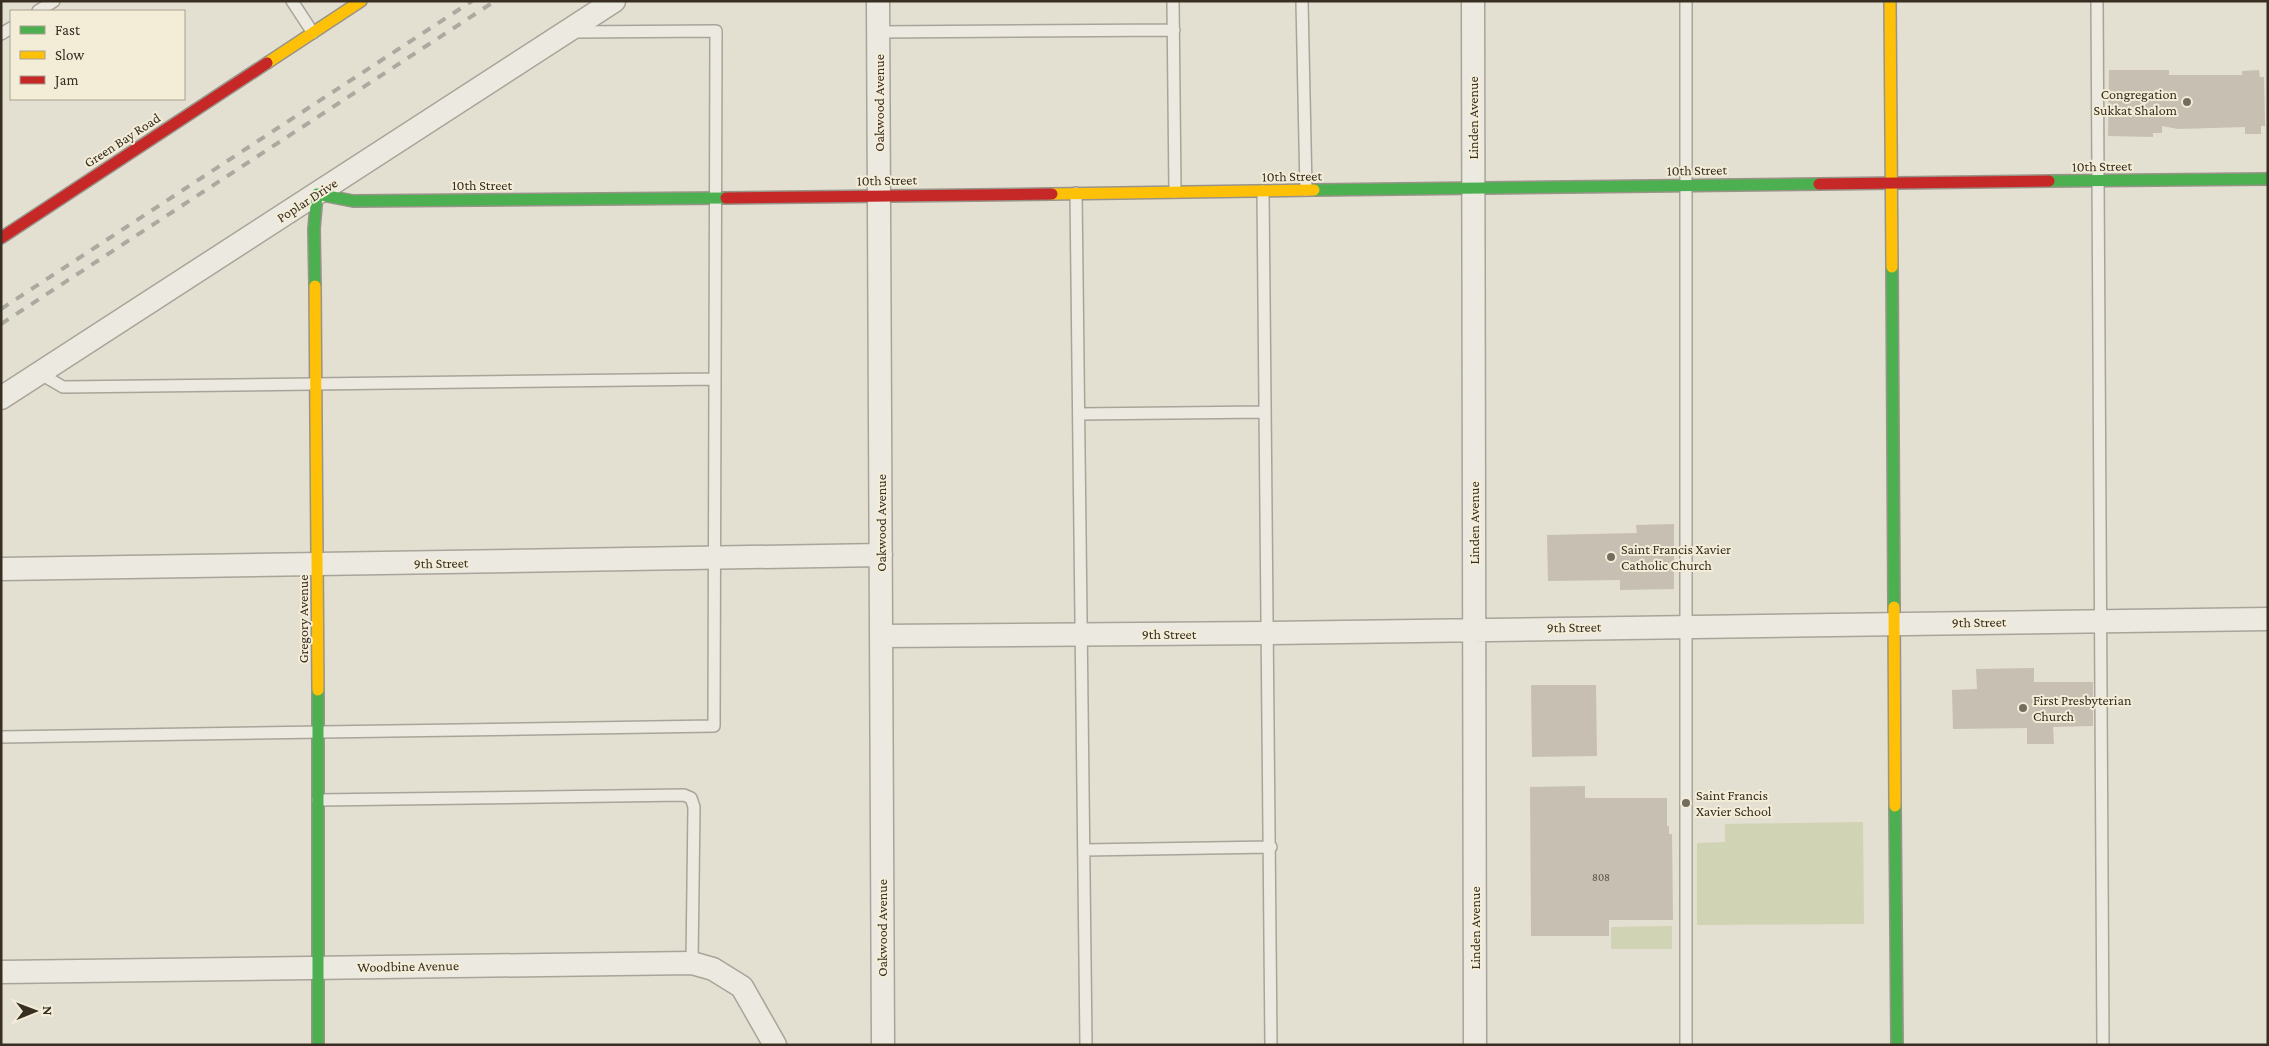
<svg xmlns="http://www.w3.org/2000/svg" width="2269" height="1046" font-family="'Crimson Pro',serif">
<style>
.green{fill:#d0d3b4}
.building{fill:#c7bfb2}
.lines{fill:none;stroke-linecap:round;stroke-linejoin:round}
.lane-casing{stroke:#a9a499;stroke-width:14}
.street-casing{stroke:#a9a499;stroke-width:25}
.fast-casing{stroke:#999489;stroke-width:14}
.slow-casing{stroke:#999489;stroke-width:14}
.jam-casing{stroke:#999489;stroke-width:14}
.lane{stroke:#ece9e1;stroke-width:11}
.street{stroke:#ece9e1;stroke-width:22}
.fast{stroke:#4caf50;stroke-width:11}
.slow{stroke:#ffc107;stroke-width:11}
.jam{stroke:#c62828;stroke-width:11}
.rail{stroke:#aca9a1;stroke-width:4;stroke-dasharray:9 9;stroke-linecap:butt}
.poi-dot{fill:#746c5f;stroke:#f3edd8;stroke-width:2}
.labels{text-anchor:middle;stroke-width:4;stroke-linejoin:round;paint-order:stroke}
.number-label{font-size:11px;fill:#5c5245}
.poi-label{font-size:14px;fill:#382e21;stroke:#f3edd8;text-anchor:start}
.street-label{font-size:14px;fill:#382e21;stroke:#f3edd8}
</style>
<rect width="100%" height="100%" fill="#e3dfd1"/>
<!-- green -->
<path class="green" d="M 1863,822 L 1864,924 L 1697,925 L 1697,843 L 1725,842 L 1725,824 Z
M 1672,926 L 1672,949 L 1611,949 L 1611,927 Z"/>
<!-- building -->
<path class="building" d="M 2109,70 L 2169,70 L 2169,75 L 2242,75 L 2242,71 L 2259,70 L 2260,77 L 2264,77 L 2265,126 L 2261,126 L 2261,134 L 2245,134 L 2245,127 L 2178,129 L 2162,126 L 2162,133 L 2153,133 L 2153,137 L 2108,136 Z
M 1674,524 L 1674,589 L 1620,590 L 1620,580 L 1548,581 L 1547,535 L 1637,533 L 1636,525 Z
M 2034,668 L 2034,682 L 2093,682 L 2093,726 L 2053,727 L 2054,744 L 2027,744 L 2027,728 L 1953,729 L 1952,690 L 1977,689 L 1976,669 Z
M 1531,685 L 1596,685 L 1597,756 L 1532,757 Z
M 1585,786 L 1585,798 L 1667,798 L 1667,826 L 1669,826 L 1669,834 L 1672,834 L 1673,920 L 1609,920 L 1609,936 L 1531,936 L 1530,787 Z"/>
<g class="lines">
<!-- lane casing -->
<g class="lane-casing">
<path id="lane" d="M 292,1 L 313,33
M 1173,1 L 1175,192
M 1302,1 L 1306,190
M 1686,1 L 1686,1045
M 2097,1 L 2103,1045
M 38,11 L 54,1
M 879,32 L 1174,30
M 1,34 L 11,28
M 1263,191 L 1271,1045
M 1076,193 L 1086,1045
M 39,373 L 63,387 L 715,379
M 1079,414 L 1265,412
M 1,737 L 714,726 L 716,31 L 573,32
M 318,800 L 684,795 L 691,798 L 694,807 L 692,963
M 1084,850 L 1271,847"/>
</g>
<!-- street casing -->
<g class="street-casing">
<path id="street" d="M 878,1 L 883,1045
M 1473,1 L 1475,1045
M 1,398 L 614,1
M 1,569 L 881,555
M 881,636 L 1268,633 L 2268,619
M 1,972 L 692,963 L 713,969 L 742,987 L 775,1045"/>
</g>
<!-- fast casing -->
<g class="fast-casing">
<path id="fast" d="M 2049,181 L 2268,179
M 1314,190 L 1819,184
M 1892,267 L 1894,607
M 315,286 L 314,229 L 317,194 L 353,201 L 726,198
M 318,690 L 318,1045
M 1895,806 L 1897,1045"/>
</g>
<!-- slow casing -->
<g class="slow-casing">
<path id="slow" d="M 1890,1 L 1892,267
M 267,63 L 361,1
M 1052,194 L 1314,190
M 315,286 L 318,690
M 1894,607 L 1895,806"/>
</g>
<!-- jam casing -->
<g class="jam-casing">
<path id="jam" d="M 1819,184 L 2049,181
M 726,198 L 1052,194
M 1,238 L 267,63"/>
</g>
<!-- lane -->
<use href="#lane" class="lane"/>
<!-- street -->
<use href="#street" class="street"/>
<!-- fast -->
<use href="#fast" class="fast"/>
<!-- slow -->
<use href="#slow" class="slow"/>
<!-- jam -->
<use href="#jam" class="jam"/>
<!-- rail -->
<path class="rail" d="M 1,309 L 472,1
M 1,324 L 495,1"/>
</g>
<!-- markers -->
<g class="poi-dot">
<circle cx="2187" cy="102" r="5"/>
<circle cx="1611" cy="557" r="5"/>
<circle cx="2023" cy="708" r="5"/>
<circle cx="1686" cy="803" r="5"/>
</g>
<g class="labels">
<!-- number labels -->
<g class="number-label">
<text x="1601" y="881">808</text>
</g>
<!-- poi labels -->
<g class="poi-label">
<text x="2177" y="99" text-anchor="end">Congregation<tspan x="2177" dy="16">Sukkat Shalom</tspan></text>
<text x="1621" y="554">Saint Francis Xavier<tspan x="1621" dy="16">Catholic Church</tspan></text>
<text x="2033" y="705">First Presbyterian<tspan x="2033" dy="16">Church</tspan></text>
<text x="1696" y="800">Saint Francis<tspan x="1696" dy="16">Xavier School</tspan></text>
</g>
<!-- street labels -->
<g class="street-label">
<text transform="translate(879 103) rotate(-90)" y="5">Oakwood Avenue</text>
<text transform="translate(1473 118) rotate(-90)" y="5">Linden Avenue</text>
<text transform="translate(122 140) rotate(-33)" y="5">Green Bay Road</text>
<text transform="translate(2102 166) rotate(-1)" y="5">10th Street</text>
<text transform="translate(1697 170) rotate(-1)" y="5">10th Street</text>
<text transform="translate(1292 176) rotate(-1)" y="5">10th Street</text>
<text transform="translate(887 180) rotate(-1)" y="5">10th Street</text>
<text x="482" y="190">10th Street</text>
<text transform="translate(307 200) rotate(-33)" y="5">Poplar Drive</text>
<text transform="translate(881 523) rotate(-90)" y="5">Oakwood Avenue</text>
<text transform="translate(1474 523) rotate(-90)" y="5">Linden Avenue</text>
<text transform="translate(441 563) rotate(-1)" y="5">9th Street</text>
<text transform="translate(303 619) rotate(-90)" y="5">Gregory Avenue</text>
<text transform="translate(1979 622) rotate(-1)" y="5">9th Street</text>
<text transform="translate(1574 627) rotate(-1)" y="5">9th Street</text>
<text x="1169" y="639">9th Street</text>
<text transform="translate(882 928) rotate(-90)" y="5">Oakwood Avenue</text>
<text transform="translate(1475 928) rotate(-90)" y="5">Linden Avenue</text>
<text transform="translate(408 966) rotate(-1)" y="5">Woodbine Avenue</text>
</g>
</g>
<!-- border -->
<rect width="2269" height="1046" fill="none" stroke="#382e21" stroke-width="5"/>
<!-- legend -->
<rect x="10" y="10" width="175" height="90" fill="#f3edd8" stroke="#a8a18f"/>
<rect x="20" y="26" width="25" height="8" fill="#4caf50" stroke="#a8a18f"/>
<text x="55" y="35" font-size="15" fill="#382e21">Fast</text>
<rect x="20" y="51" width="25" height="8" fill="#ffc107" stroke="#a8a18f"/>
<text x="55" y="60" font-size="15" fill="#382e21">Slow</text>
<rect x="20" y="76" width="25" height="8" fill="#c62828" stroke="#a8a18f"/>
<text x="55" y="85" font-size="15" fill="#382e21">Jam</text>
<!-- north arrow -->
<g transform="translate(35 1011) rotate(89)" stroke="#f3edd8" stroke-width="4" paint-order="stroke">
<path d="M0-4L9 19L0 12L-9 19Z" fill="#382e21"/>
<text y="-8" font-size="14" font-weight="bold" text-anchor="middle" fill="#382e21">N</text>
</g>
</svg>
